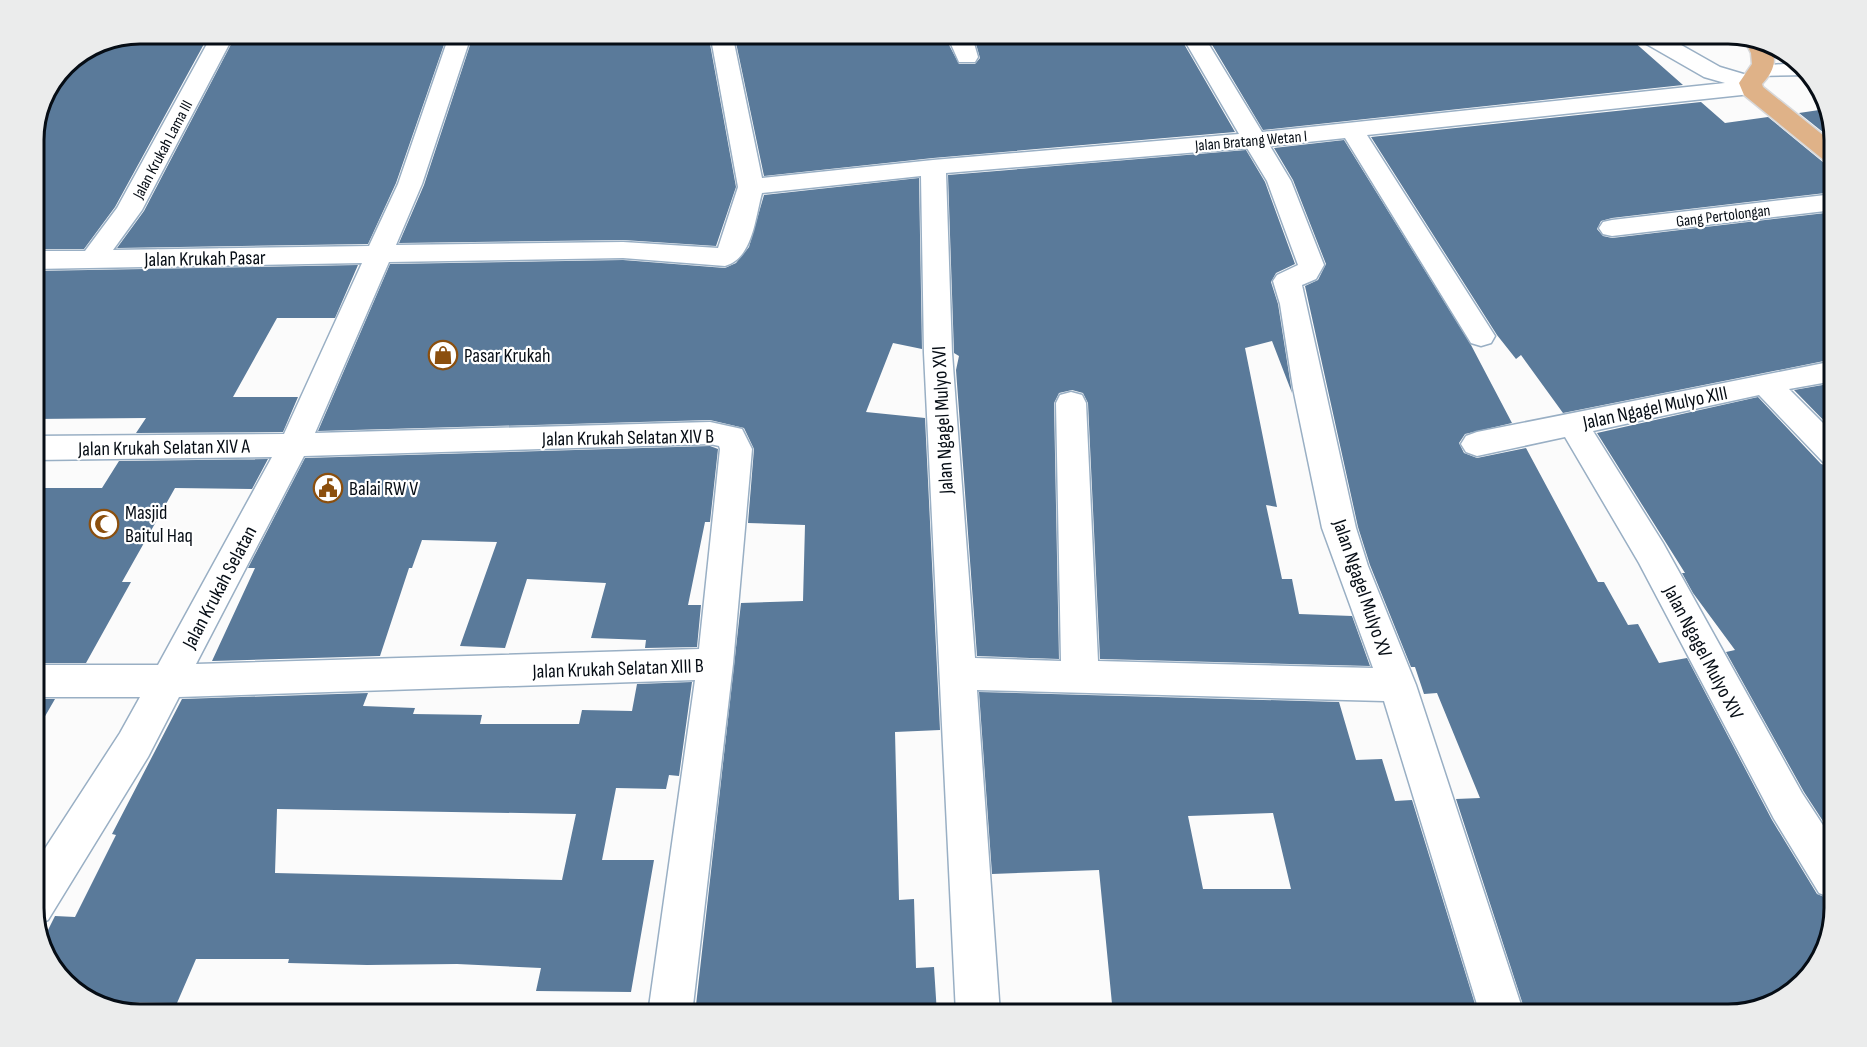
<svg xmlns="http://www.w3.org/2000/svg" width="1867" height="1047" font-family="'Sofia Sans Condensed',sans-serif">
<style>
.building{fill:#5a7a9a;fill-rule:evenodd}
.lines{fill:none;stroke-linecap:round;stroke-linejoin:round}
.minor-casing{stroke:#99afc4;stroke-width:3}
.major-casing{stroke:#d7d8da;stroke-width:3}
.minor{fill:#fff;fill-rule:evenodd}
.major{fill:#dfb288;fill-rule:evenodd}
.labels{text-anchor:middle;stroke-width:4.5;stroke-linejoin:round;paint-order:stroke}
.far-street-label{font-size:16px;fill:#060d15;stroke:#fff}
.street-label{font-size:20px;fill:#060d15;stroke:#fff}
.poi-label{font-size:20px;fill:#060d15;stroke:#fff;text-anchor:start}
.rim{fill:none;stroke:#060d15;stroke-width:3}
</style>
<rect width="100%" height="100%" fill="#fbfbfb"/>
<!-- building -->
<path class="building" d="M 140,33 L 210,33 L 115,207 L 84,249 L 33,249 L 33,133 L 64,64 L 99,41 Z
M 237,33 L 448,33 L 396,183 L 368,244 L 117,248 L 144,211 Z
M 474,33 L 593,33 L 591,36 L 708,33 L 736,187 L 716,246 L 623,240 L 399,243 L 424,185 Z
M 734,33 L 947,33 L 948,43 L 959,64 L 975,64 L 980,58 L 973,33 L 1181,33 L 1180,37 L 1235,132 L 933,158 L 764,176 Z
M 1205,33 L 1624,33 L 1683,85 L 1263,130 Z
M 1701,102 L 1725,123 L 1768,117 L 1824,163 L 1834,165 L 1834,192 L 1612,218 L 1601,221 L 1597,229 L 1603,236 L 1612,238 L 1834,212 L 1834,359 L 1563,413 L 1521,355 L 1516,359 L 1497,335 L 1371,137 Z
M 1826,109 L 1834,133 L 1834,141 L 1799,113 Z
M 1344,140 L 1471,345 L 1512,423 L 1465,434 L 1459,443 L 1464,453 L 1477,458 L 1526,448 L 1598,582 L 1604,582 L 1628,625 L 1638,624 L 1659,663 L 1687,658 L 1772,820 L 1817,894 L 1834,901 L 1820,960 L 1781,1000 L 1728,1014 L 1526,1014 L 1456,799 L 1480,798 L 1437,693 L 1424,694 L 1415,667 L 1411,667 L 1370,565 L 1358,527 L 1305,286 L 1318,280 L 1326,264 L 1293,180 L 1274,148 Z
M 1246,150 L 1265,182 L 1295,264 L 1276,273 L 1271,282 L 1278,304 L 1292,393 L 1272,341 L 1245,348 L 1277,507 L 1266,505 L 1282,579 L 1292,579 L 1299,614 L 1352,616 L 1370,666 L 1100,659 L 1088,403 L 1083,393 L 1072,390 L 1059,393 L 1054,403 L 1059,659 L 977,656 L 956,370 L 959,356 L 954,353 L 948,175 Z
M 919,178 L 922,349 L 893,343 L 866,412 L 925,418 L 940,730 L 895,732 L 899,900 L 914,899 L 916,968 L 934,967 L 937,1014 L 695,1014 L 741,603 L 803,601 L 805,525 L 748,523 L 754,449 L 744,428 L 710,420 L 318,431 L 390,264 L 623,260 L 725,268 L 736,263 L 749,247 L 764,195 Z
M 358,265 L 335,318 L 277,318 L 233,397 L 298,397 L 283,432 L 136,433 L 146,418 L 33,419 L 33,271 Z
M 1834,383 L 1834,431 L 1794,390 Z
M 1758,397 L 1821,464 L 1834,468 L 1834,838 L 1804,792 L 1726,652 L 1735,650 L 1693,593 L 1682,573 L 1685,573 L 1597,433 Z
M 710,446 L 718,449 L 710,522 L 705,522 L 688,605 L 701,605 L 697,647 L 645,648 L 646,640 L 591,638 L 606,583 L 527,579 L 505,648 L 460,646 L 497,542 L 422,540 L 412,568 L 409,568 L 380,656 L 212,661 L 255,568 L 248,568 L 305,458 Z
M 268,459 L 252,489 L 175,488 L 122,582 L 131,582 L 86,663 L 33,663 L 33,488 L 102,488 L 119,461 Z
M 692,682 L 679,776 L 669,775 L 666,789 L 616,788 L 602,860 L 654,860 L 631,992 L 536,991 L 541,968 L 457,964 L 367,965 L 288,963 L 289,959 L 196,959 L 177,1003 L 94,1002 L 87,1000 L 47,961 L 42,942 L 55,916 L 75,917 L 116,835 L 112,834 L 182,699 L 368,693 L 363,706 L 415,708 L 413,714 L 482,715 L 480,724 L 579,724 L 582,710 L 632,711 L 637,684 ZM 277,809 L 576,814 L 562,880 L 275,873 Z
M 979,692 L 1339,702 L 1356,760 L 1382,759 L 1395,801 L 1412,800 L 1478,1014 L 1113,1014 L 1099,870 L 992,874 ZM 1273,813 L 1291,889 L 1203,889 L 1188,816 Z
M 33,699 L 55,699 L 33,737 Z"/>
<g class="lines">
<!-- minor casing -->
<g class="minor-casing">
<path id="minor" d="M 213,33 L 235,33 L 142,210 L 113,250 L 369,246 L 398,184 L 450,33 L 472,33 L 422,184 L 396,245 L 623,242 L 718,248 L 738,187 L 710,33 L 732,33 L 762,178 L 933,160 L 1239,134 L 1182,36 L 1184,33 L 1202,33 L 1262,132 L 1725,83 L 1704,77 L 1636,38 L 1633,33 L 1660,33 L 1720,67 L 1757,78 L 1762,87 L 1759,92 L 1751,94 L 1367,135 L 1495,336 L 1491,343 L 1481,346 L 1471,343 L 1345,138 L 1270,146 L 1291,181 L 1324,265 L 1316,279 L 1302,285 L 1356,528 L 1368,566 L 1416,685 L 1524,1014 L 1480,1014 L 1384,701 L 977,690 L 1000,1014 L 956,1014 L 924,353 L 921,176 L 762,193 C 755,218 753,258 725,266 L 623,258 L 389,262 L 315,433 L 710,422 L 742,429 L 752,449 L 733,664 L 692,1014 L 648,1014 L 695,680 L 179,697 L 148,757 L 48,920 L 36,925 L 33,914 L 33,867 L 120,733 L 140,697 L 33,697 L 33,665 L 158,665 L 272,457 L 33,460 L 33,436 L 284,434 L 362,263 L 33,269 L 33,251 L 85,251 L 117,208 ZM 1247,148 L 1267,181 L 1298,265 L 1277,275 L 1273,281 L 1280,304 L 1293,388 L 1322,528 L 1373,668 L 1098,661 L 1086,403 L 1082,395 L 1071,392 L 1060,395 L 1056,403 L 1061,661 L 975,658 L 952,353 L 946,173 ZM 710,444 L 719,446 L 720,449 L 699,649 L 196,664 L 304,456 Z
M 949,33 L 971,33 L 978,57 L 975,62 L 959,62 L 950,42 Z
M 1798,63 L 1810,75 L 1756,76 L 1753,71 L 1756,66 Z
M 1834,194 L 1834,210 L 1612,236 L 1603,234 L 1599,228 L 1603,222 L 1612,220 Z
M 1834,361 L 1834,381 L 1789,389 L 1834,434 L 1834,466 L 1823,462 L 1759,395 L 1593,431 L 1663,543 L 1802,793 L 1834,842 L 1834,899 L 1819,893 L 1774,819 L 1639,563 L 1565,437 L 1477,456 L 1466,452 L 1461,444 L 1466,436 L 1477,432 Z"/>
</g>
<!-- major casing -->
<g class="major-casing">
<path id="major" d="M 1747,38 L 1769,44 C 1778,60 1774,71 1762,84 L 1763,87 L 1834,144 L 1834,163 L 1825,161 L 1744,95 L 1739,83 L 1752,64 L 1751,53 L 1745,41 Z"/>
</g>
<!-- minor -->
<use href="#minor" class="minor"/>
<!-- major -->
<use href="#major" class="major"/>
</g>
<!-- icons -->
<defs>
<g id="shop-ring" transform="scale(1.5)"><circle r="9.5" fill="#fff" stroke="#8b4f0e" stroke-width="1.5"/><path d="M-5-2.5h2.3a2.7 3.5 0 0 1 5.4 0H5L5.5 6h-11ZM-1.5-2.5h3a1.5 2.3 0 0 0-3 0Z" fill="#8b4f0e"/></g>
<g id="civic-ring" transform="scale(1.5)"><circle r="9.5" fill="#fff" stroke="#8b4f0e" stroke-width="1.5"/><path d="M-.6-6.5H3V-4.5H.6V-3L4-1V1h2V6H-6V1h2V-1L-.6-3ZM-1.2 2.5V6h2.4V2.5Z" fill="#8b4f0e"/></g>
<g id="mosque-ring" transform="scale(1.5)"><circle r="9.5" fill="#fff" stroke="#8b4f0e" stroke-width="1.5"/><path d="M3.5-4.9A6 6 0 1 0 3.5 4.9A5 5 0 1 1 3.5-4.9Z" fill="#8b4f0e"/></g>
</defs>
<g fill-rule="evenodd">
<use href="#shop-ring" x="443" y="355"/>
<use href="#civic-ring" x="328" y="488"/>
<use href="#mosque-ring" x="104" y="524"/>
</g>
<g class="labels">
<!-- far-street labels -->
<g class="far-street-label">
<text transform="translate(1251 140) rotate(-5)" y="6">Jalan Bratang Wetan I</text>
<text transform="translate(162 149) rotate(-62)" y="6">Jalan Krukah Lama III</text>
<text transform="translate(1723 215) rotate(-7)" y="6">Gang Pertolongan</text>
</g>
<!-- street labels -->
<g class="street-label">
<text transform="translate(205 258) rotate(-1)" y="7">Jalan Krukah Pasar</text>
<text transform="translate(1655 407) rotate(-12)" y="7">Jalan Ngagel Mulyo XIII</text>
<text transform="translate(942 420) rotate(-93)" y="7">Jalan Ngagel Mulyo XVI</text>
<text transform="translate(628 437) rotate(-1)" y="7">Jalan Krukah Selatan XIV B</text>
<text transform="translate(164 447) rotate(-1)" y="7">Jalan Krukah Selatan XIV A</text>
<text transform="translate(219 587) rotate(-62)" y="7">Jalan Krukah Selatan</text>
<text transform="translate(1363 588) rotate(71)" y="7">Jalan Ngagel Mulyo XV</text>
<text transform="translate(1704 652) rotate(62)" y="7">Jalan Ngagel Mulyo XIV</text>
<text transform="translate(618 668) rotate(-2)" y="7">Jalan Krukah Selatan XIII B</text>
</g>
<!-- poi labels -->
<g class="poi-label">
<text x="464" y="362">Pasar Krukah</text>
<text x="349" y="495">Balai RW V</text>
<text x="125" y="519">Masjid<tspan x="125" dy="23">Baitul Haq</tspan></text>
</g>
</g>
<!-- crop -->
<path d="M0 0H1867V1047H0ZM140 44H1728A96 96 0 0 1 1824 140V908A96 96 0 0 1 1728 1004H140A96 96 0 0 1 44 908V140A96 96 0 0 1 140 44Z" fill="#ebecec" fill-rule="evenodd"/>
<path class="rim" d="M140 44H1728A96 96 0 0 1 1824 140V908A96 96 0 0 1 1728 1004H140A96 96 0 0 1 44 908V140A96 96 0 0 1 140 44Z"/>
</svg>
